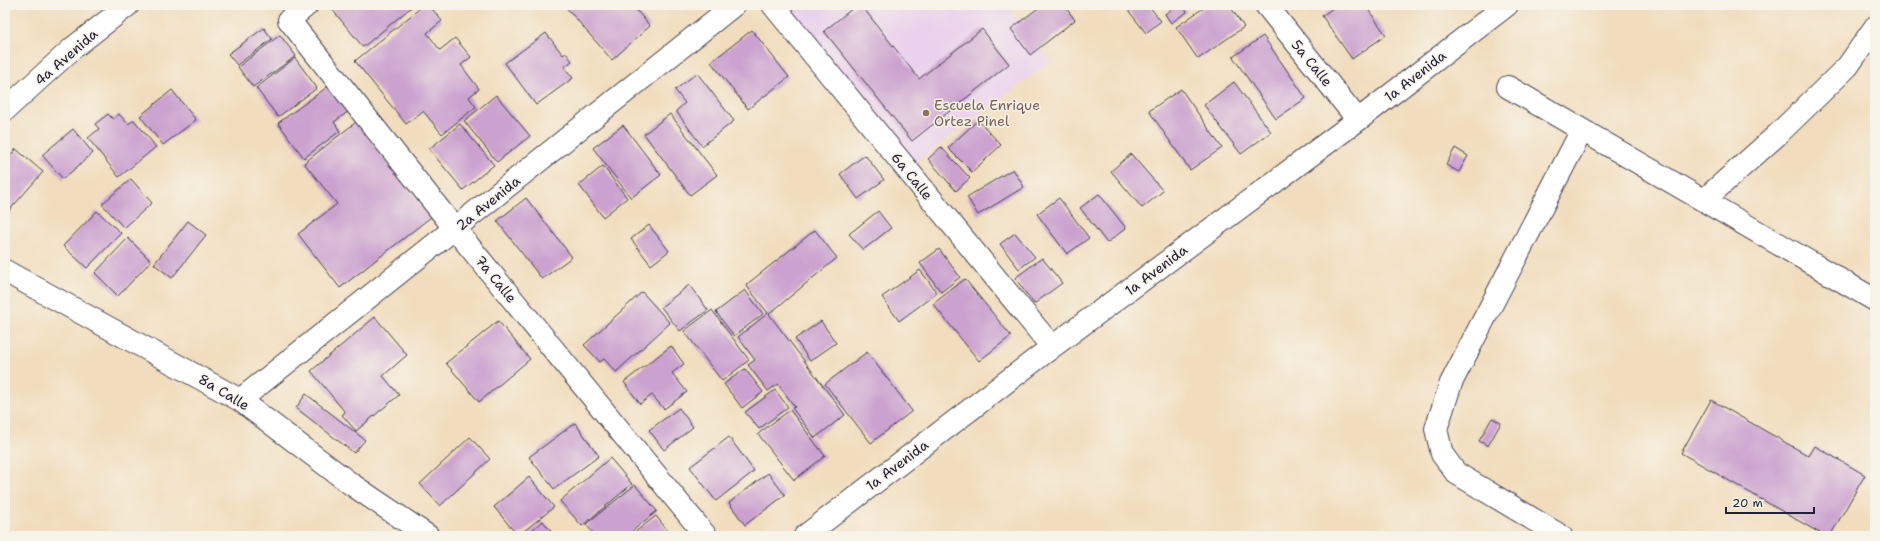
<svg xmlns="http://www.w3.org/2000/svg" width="1880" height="541" font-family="'Shantell Sans',sans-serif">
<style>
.built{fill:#ead1ed}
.building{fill:#caa1cf}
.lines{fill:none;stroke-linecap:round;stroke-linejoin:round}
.minor-casing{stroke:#413e4e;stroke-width:24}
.minor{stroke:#fff;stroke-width:22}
.education-dot{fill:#8d6e63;stroke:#f7f3e8;stroke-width:1.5}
.labels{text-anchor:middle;stroke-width:3;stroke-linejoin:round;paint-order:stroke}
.street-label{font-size:14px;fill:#22223b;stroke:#f7f3e8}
.education-label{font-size:14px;fill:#785e54;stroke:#f7f3e8;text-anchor:start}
</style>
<rect width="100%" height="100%" fill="#f7f3e8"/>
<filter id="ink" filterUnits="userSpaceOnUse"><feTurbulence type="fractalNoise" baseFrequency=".025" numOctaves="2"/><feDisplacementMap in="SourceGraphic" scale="8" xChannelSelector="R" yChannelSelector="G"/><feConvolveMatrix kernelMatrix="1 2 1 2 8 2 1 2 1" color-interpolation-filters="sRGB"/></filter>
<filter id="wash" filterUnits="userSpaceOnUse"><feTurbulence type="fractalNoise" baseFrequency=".012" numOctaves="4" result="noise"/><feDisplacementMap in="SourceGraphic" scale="16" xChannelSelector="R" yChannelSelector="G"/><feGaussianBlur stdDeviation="0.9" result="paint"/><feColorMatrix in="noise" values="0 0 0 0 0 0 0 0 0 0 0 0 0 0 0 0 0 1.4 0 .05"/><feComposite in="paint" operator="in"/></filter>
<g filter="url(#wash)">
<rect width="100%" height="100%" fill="#f1ddbd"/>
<!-- built -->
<path class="built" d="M 783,5 L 1007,5 L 1051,61 L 912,165 Z"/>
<g id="blocks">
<!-- building -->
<path class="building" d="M 334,5 L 414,5 L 363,47 L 331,8 Z
M 424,5 L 429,5 L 442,21 L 427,33 L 440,50 L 455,38 L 471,57 L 461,65 L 479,89 L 469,97 L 476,107 L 442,134 L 423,111 L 406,124 L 355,61 Z
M 564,5 L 632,5 L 650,26 L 612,60 Z
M 857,5 L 861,5 L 919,79 L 982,29 L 1009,64 L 912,141 L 824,31 Z
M 1042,5 L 1064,5 L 1075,20 L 1030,55 L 1011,29 Z
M 1124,5 L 1148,5 L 1161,21 L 1146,33 Z
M 1178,5 L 1182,5 L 1187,12 L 1171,23 L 1165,14 Z
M 1208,5 L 1229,5 L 1244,27 L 1198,59 L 1176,27 Z
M 1337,5 L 1365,5 L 1386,35 L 1352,59 L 1322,16 Z
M 264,28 L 272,39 L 237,65 L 228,54 Z
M 752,30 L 789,77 L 748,109 L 711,62 Z
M 546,33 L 563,55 L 566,53 L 572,61 L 564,67 L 573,78 L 536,105 L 505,63 Z
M 280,35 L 296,56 L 253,87 L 238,67 Z
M 1263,36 L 1306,98 L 1276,119 L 1233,57 Z
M 295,58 L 317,88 L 278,117 L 256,88 Z
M 697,73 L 734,121 L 702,146 L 676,111 L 685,103 L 675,90 Z
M 1234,82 L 1271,132 L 1241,154 L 1204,105 Z
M 330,85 L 349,111 L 334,122 L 340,131 L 304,158 L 278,123 Z
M 1181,89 L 1222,148 L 1190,170 L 1149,111 Z
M 172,90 L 196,120 L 163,145 L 140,116 Z
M 496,95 L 530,136 L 497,162 L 464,121 Z
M 108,114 L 113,119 L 119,114 L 128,124 L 134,120 L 156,147 L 119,177 L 88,138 L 99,129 L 95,124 Z
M 670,114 L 717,175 L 690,195 L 644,134 Z
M 978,120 L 1001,145 L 972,172 L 948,148 Z
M 356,122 L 431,217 L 340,288 L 298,234 L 337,204 L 304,163 Z
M 460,124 L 494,165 L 463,190 L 429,149 Z
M 623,125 L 661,175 L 631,198 L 593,148 Z
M 73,129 L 93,153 L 63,179 L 42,155 Z
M 941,147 L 970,178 L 956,191 L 928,159 Z
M 1455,148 L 1468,156 L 1459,172 L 1446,165 Z
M 16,149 L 43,172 L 7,213 L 5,212 L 5,162 Z
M 1131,154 L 1163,191 L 1142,208 L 1111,171 Z
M 865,155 L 884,180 L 858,199 L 840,174 Z
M 603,166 L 627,198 L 603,217 L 579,185 Z
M 1013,169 L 1024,187 L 978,215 L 967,197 Z
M 131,179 L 152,203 L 124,228 L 102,204 Z
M 1099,194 L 1126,228 L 1107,243 L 1080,208 Z
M 526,198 L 572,257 L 542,279 L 497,221 Z
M 1059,198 L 1089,238 L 1067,254 L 1037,214 Z
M 97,211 L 121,233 L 87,268 L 63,246 Z
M 878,211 L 891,228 L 863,250 L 849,234 Z
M 188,221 L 206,235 L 172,278 L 154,264 Z
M 649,225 L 669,251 L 651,265 L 631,239 Z
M 815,230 L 837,258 L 769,314 L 845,415 L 815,438 L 792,408 L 795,407 L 778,384 L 768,391 L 748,365 L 755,360 L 738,337 L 768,313 L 746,285 Z
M 1015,233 L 1035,257 L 1019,269 L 1000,244 Z
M 128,238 L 151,261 L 118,296 L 95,273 Z
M 939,249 L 960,277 L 941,292 L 920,263 Z
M 1042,258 L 1062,283 L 1034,304 L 1015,278 Z
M 920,270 L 937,293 L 899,321 L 882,297 Z
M 965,279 L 1011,336 L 979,361 L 933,304 Z
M 689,285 L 708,310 L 680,331 L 661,307 Z
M 745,290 L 763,314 L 734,336 L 716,312 Z
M 642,292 L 670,323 L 616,372 L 604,359 L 600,362 L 584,345 Z
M 712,310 L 749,360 L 722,381 L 684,331 Z
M 375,317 L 407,355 L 383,376 L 399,395 L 356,431 L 342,415 L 345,412 L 311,371 Z
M 498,321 L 530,359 L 479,402 L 446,363 Z
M 821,321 L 836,343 L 810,361 L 795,339 Z
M 671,346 L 684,364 L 672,373 L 687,392 L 664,409 L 652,395 L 640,404 L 624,382 Z
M 867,352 L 912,411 L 871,443 L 825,384 Z
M 745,369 L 763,392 L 742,408 L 724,384 Z
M 775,390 L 788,407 L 759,429 L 745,412 Z
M 306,394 L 365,440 L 354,453 L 296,408 Z
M 1711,400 L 1809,456 L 1815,446 L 1865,475 L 1830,536 L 1825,536 L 1681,453 Z
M 679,408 L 693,427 L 664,450 L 649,430 Z
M 790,410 L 825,456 L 794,480 L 758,434 Z
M 1492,418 L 1501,423 L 1488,446 L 1479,441 Z
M 575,423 L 599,456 L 554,489 L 529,457 Z
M 470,437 L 490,459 L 440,506 L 420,484 Z
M 729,437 L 754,471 L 716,501 L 690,467 Z
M 610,458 L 632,484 L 582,526 L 560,501 Z
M 768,473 L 785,495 L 745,525 L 729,503 Z
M 529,477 L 554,507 L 518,536 L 494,507 Z
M 635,485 L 657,511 L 626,536 L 595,536 L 586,524 Z
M 656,516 L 672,536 L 630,536 Z
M 543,521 L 555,536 L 525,536 Z"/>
</g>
</g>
<g filter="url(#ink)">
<use href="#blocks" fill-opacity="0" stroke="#413e4e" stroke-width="1"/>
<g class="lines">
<!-- minor casing -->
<g class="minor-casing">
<path id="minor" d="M 307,5 L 289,20 L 455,229 L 706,536
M 773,5 L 1052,347
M 1266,5 L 1358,120
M 1508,87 L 1875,300
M 5,110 L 73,48 L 128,5
M 1704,200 L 1777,135 L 1848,66 L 1875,27
M 5,271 L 240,400 L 351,484 L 428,536
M 240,400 L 734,5
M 805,536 L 1052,347 L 1358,120 L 1507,5
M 1561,536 L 1456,473 L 1442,454 L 1436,429 L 1451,383 L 1582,130"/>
</g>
<!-- minor -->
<use href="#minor" class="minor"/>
</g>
</g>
<!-- markers -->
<circle class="education-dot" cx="926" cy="113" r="4"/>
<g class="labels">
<!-- street labels -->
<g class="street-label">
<text transform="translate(66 57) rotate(-41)" y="5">4a Avenida</text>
<text transform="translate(1312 63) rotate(51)" y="5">5a Calle</text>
<text transform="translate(1415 76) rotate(-38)" y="5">1a Avenida</text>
<text transform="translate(912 176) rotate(51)" y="5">6a Calle</text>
<text transform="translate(488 203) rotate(-39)" y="5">2a Avenida</text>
<text transform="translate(1156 270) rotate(-37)" y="5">1a Avenida</text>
<text transform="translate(496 279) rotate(51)" y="5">7a Calle</text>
<text transform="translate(224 392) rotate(31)" y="5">8a Calle</text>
<text transform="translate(897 465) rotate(-37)" y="5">1a Avenida</text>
</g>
<!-- education labels -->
<g class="education-label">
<text x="934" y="110">Escuela Enrique<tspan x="934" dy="16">Ortez Pinel</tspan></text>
</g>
</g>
<!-- margin -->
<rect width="1880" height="541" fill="none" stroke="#f7f3e8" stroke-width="20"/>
<!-- scale -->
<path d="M1726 507v6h88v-6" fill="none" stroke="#22223b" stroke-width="2"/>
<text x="1732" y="507" font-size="12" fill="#22223b" stroke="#f7f3e8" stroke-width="3" paint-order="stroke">20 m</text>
</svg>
